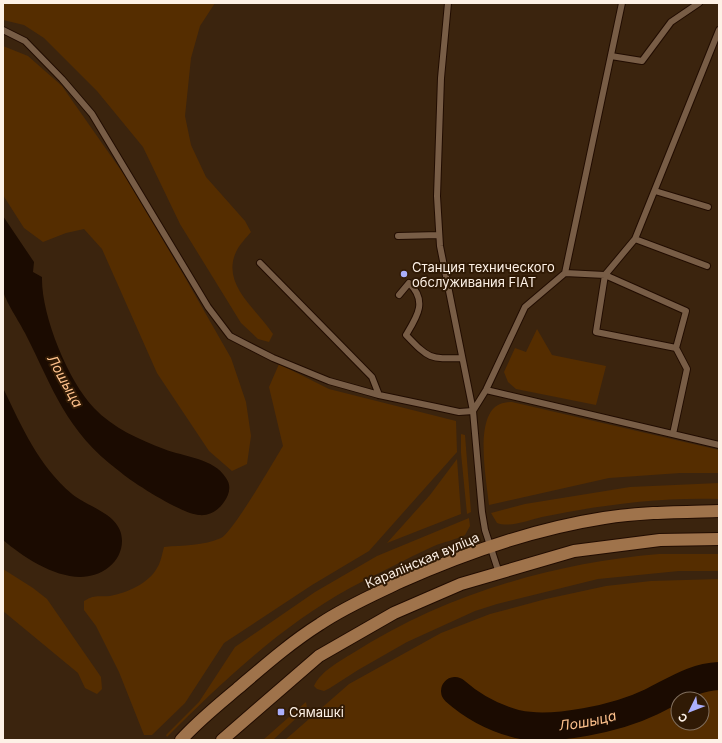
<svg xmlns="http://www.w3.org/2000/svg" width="722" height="743" font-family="Inter,sans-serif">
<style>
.green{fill:#552d00;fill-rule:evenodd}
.water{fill:#1b0b01}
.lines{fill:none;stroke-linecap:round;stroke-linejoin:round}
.river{stroke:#1b0b01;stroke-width:28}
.lane-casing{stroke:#210c00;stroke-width:8}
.secondary-casing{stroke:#210c00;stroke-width:14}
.lane{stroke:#785d46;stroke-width:6}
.secondary{stroke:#9f734b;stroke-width:12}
.poi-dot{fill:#abaffb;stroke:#301a05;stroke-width:1.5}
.labels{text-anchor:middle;stroke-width:4;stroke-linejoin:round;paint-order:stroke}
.poi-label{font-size:13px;fill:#fdf1e6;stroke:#301a05;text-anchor:start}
.street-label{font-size:13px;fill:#fdf1e6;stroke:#301a05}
.water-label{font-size:14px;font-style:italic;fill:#fec18c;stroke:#301a05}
</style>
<rect width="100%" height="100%" fill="#3b240e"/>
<!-- green -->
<path class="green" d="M 3,3 L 215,3 L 200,26 L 191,58 L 185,116 L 191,145 L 206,177 L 245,221 L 251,232 C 246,238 239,245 236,252 C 221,285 257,309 273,334 L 269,342 L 258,339 L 241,323 L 180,224 L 143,147 L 97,91 L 44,38 L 24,25 L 3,20 Z
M 3,46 L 28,56 L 62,86 L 125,176 L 183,274 L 231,358 L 246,402 L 251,436 L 247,464 L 232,471 L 209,451 L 157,373 L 102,249 L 84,229 L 66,233 L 43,242 L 24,228 L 3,195 Z
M 537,329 L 552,355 L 606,366 L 596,405 L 516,389 L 508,382 L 504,372 L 515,348 L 526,352 Z
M 279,364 L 329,389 L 456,421 L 457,452 L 369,551 L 312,585 L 224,643 L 185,703 L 152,735 L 144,735 L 119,672 L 96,626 L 84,610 L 84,601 C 95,594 98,597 110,596 C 127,593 149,583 157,568 C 161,562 162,554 164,547 C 183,545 204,546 221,538 C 233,532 274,461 283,446 L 269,387 Z
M 512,402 L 719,450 L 719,473 L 680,473 L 609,478 L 489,505 C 487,482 473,415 500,404 C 503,403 508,402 512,402 Z
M 461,434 L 465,435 L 471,512 L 467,514 L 461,453 Z
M 457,459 L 461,514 L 387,543 L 430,495 Z
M 719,483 L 719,499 C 660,497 600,505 542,517 C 529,520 510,528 497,523 L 491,513 L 525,504 L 630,487 Z
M 469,518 L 470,526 L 465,535 C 455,540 444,542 434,546 C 406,559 377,574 350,588 C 281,626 223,681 167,737 L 166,735 L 199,702 L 235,647 L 315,592 L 377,556 Z
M 659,554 L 719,554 L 719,571 L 679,571 L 598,579 L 497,604 L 475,611 L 407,642 L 358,670 L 330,688 L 324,691 L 317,689 L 314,686 C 321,671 340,661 353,653 C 444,595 552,563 659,554 Z
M 3,569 L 33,588 L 47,599 L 101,677 L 102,689 L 97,694 L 85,688 L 78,673 L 3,611 Z
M 719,579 L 719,740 L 285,740 L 349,684 L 441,633 L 490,614 L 546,599 L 606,586 L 651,581 ZM 678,699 L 702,699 L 702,723 L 678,723 Z
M 306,702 L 307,708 L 273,740 L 263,740 Z"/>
<!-- water -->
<path class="water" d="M 3,216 L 34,262 L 33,272 L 42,277 C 41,315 68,381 94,408 C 113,428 140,440 164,449 C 184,457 214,458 226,478 C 232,486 229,495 224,502 C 218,511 209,516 199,515 C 182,514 133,483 119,471 C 65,430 54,390 25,333 C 20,323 4,299 3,290 C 0,269 3,238 3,216 Z
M 3,388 C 22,427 38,465 72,494 C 89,508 122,514 122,541 C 122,551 117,561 109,567 C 77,593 29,562 3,540 Z"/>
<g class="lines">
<!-- river -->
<path class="river" id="s1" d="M 455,691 C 473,707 494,718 517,724 C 554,732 618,718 651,702 C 674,691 693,677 719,676"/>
<!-- lane casing -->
<g class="lane-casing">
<path id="lane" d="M 448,3 L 441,78 L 437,196 L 440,246 L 473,411 L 482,512 L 485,530 L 499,573
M 3,30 L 25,41 L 62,79 L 92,114 L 208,307 L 230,336 L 273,358 L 329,381 L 379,395 L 436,407 L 459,412 L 473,411 L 486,390 L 525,307 L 565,273 L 622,3
M 611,56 L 642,61 L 671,22 L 699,3
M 655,191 L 708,207
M 398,236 L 439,235
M 635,239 L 707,266
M 260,263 L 372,377 L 379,395
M 565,273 L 605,275 L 635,239 L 719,30
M 605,275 L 686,311 L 676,348 L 596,332 Z
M 399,295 L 409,283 C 428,301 417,317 406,335 C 429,359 429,359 462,358
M 486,390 L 719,445
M 673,434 L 687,369 L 676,348"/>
</g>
<!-- secondary casing -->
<g class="secondary-casing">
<path id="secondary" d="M 181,740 C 198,721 218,705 237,689 C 264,666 290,643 320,624 C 345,607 373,595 400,582 C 465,553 533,529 604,518 C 642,512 681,512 719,511
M 222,740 L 319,656 L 394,613 L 461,584 L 574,551 L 660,540 L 719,539"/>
</g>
<!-- lane -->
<use href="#lane" class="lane"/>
<!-- secondary -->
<use href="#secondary" class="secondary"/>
</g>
<!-- markers -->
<g class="poi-dot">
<circle cx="404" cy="274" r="4"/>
<rect x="277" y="708" width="8" height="8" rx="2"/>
</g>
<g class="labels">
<!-- poi labels -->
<g class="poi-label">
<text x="412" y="272">Станция технического<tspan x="412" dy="15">обслуживания FIAT</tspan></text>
<text x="289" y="717">Сямашкі</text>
</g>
<!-- street labels -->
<g class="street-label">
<text transform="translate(422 560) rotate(-23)" y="5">Каралінская вуліца</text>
</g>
<!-- water labels -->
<g class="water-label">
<text transform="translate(65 381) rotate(61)" y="5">Лошыца</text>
<text dy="5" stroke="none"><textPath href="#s1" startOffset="142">Лошыца</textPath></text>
</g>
</g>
<!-- border -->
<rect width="722" height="743" fill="none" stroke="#fdf1e6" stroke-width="8"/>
<!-- north arrow -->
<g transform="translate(690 711) rotate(227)"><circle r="19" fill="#301a05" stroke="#82705f"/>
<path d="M0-3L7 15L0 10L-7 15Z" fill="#abaffb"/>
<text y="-6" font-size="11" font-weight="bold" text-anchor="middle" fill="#fdf1e6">С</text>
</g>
</svg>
